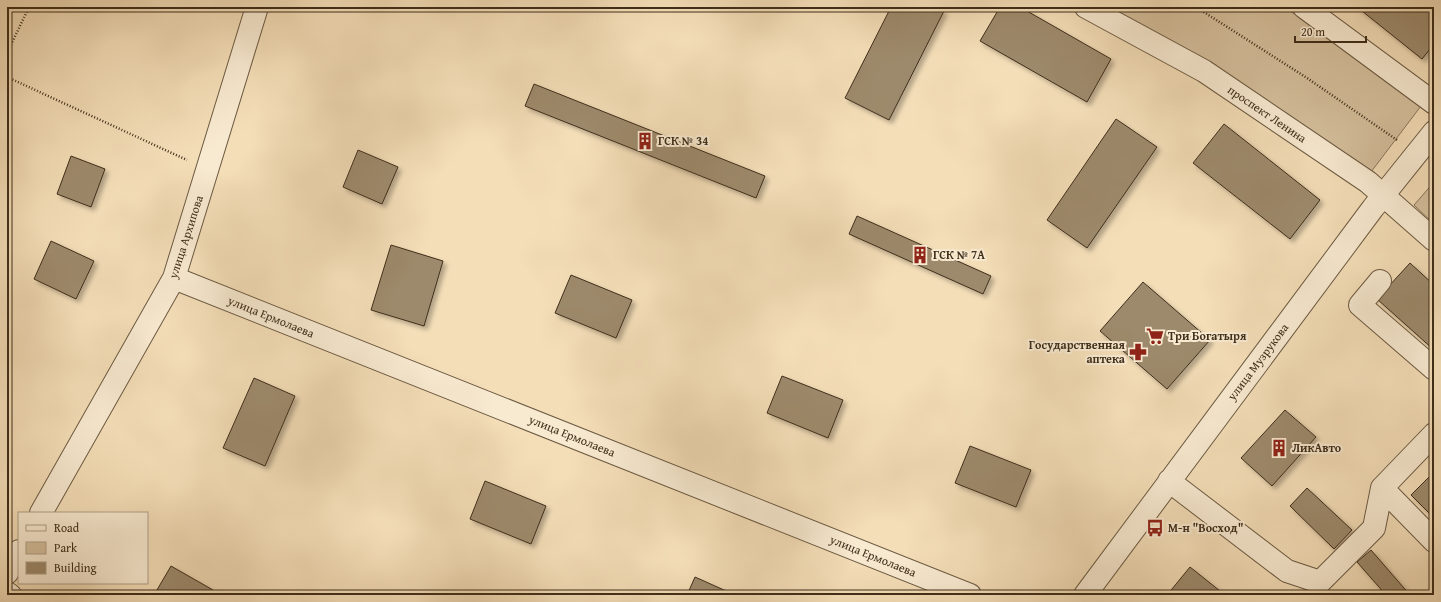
<svg xmlns="http://www.w3.org/2000/svg" width="1441" height="602" font-family="'Gentium Book Plus',serif">
<style>
.green{fill:#d5c09d;stroke:#8a775c}
.building{fill:#9d8a6c;stroke:#3f2e1a;filter:url(#shadow)}
.lines{fill:none;stroke-linecap:round;stroke-linejoin:round}
.minor-casing{stroke:#6c5a42;stroke-width:24}
.path{stroke:#3f2e1a;stroke-width:2.5;stroke-dasharray:1 2;stroke-linecap:butt}
.minor{stroke:#f8ead1;stroke-width:22}
.labels{text-anchor:middle;stroke-width:4;stroke-linejoin:round;paint-order:stroke}
.street-label{font-size:12px;fill:#3f2e1a;stroke:#f8ead1}
.poi-label{font-size:12px;font-weight:bold;fill:#3f2e1a;stroke:#f8ead1;text-anchor:start}
</style>
<defs>
<filter id="shadow"><feDropShadow dx="3.5" dy="3.5" stdDeviation="2" flood-color="#0004"/></filter>
</defs>
<rect width="100%" height="100%" fill="#f4deb8"/>
<filter id="stains"><feTurbulence type="fractalNoise" baseFrequency=".005" numOctaves="4"/><feColorMatrix values="0 0 0 0 .2 0 0 0 0 .09 0 0 0 0 .02 0 0 0 .5 -.17"/></filter>
<radialGradient id="worn" r=".72"><stop offset=".6" stop-color="#630" stop-opacity="0"/><stop offset="1" stop-color="#630" stop-opacity=".3"/></radialGradient>
<!-- green -->
<path class="green" d="M 1103,7 L 1284,7 L 1308,23 L 1421,106 L 1371,172 Z
M 1434,182 L 1434,224 L 1414,205 Z"/>
<!-- building -->
<path class="building" d="M 891,7 L 936,7 L 944,11 L 889,120 L 845,98 Z
M 1000,7 L 1020,7 L 1111,59 L 1087,102 L 980,41 Z
M 1357,7 L 1434,7 L 1434,44 L 1422,59 Z
M 534,84 L 765,176 L 756,198 L 525,106 Z
M 1116,119 L 1157,147 L 1087,248 L 1047,220 Z
M 1224,124 L 1320,200 L 1290,239 L 1193,163 Z
M 358,150 L 398,167 L 382,204 L 343,187 Z
M 71,156 L 105,169 L 91,207 L 57,194 Z
M 857,216 L 991,276 L 983,294 L 849,234 Z
M 51,241 L 94,261 L 76,299 L 34,279 Z
M 391,245 L 443,261 L 424,326 L 371,310 Z
M 1410,263 L 1434,285 L 1434,350 L 1377,299 Z
M 571,275 L 632,300 L 616,338 L 555,313 Z
M 1143,282 L 1210,340 L 1167,389 L 1100,331 Z
M 782,376 L 843,400 L 828,438 L 767,413 Z
M 254,378 L 295,396 L 265,466 L 223,448 Z
M 1285,410 L 1316,437 L 1272,486 L 1241,458 Z
M 970,446 L 1031,470 L 1016,507 L 955,483 Z
M 1434,472 L 1434,518 L 1411,495 Z
M 485,481 L 546,506 L 531,544 L 470,519 Z
M 1307,488 L 1352,530 L 1334,549 L 1290,506 Z
M 1371,550 L 1410,595 L 1386,595 L 1357,562 Z
M 171,566 L 213,590 L 210,595 L 154,595 Z
M 1190,567 L 1225,595 L 1167,595 Z
M 695,577 L 735,595 L 687,595 Z"/>
<g class="lines">
<!-- minor casing -->
<g class="minor-casing">
<path id="minor" d="M 1086,7 L 1204,71 L 1368,182 L 1434,240
M 1304,7 L 1434,103
M 174,278 L 970,595
M 1380,281 L 1360,305 L 1434,369
M 1434,434 L 1382,488 L 1434,541
M 1169,481 L 1287,571 L 1320,582 L 1374,528 L 1382,488
M 41,513 L 174,278 L 257,7
M 7,573 L 19,551
M 7,593 L 10,595
M 1085,595 L 1373,208 L 1434,132"/>
</g>
<!-- path -->
<path class="path" d="M 1196,7 L 1307,78 L 1397,140
M 7,53 L 29,7
M 7,77 L 187,160"/>
<!-- minor -->
<use href="#minor" class="minor"/>
</g>
<!-- icons -->
<defs>
<g id="building-bare" transform="scale(1.38)"><path d="M-4-6H4V6H1V3H-1V6H-4ZM-2.5-4.3h1.7v1.8h-1.7ZM.8-4.3h1.7v1.8H.8ZM-2.5-1h1.7V.8h-1.7ZM.8-1h1.7V.8H.8Z" fill="#8f2418" stroke="#f8ead1" stroke-width="2.5" paint-order="stroke"/></g>
<g id="supermarket-bare" transform="scale(1.38)"><path d="M-6-5.5h2.5l.6 2H6L4.5 2H-2.5L-4.4-4H-6ZM-1.5 3.2a1.3 1.3 0 1 0 .1 0ZM3 3.2a1.3 1.3 0 1 0 .1 0Z" fill="#8f2418" stroke="#f8ead1" stroke-width="2.5" paint-order="stroke"/></g>
<g id="pharmacy-bare" transform="scale(1.38)"><path d="M-2-6h4v4h4v4h-4v4h-4v-4h-4v-4h4Z" fill="#8f2418" stroke="#f8ead1" stroke-width="2.5" paint-order="stroke"/></g>
<g id="bus-bare" transform="scale(1.38)"><path d="M-5-6H5V4H4V6H2V4H-2V6H-4V4H-5ZM-3.5-4V0h7V-4ZM-3.5 1.2v1.5H-2V1.2ZM2 1.2v1.5H3.5V1.2Z" fill="#8f2418" stroke="#f8ead1" stroke-width="2.5" paint-order="stroke"/></g>
</defs>
<g fill-rule="evenodd">
<use href="#building-bare" x="645" y="141"/>
<use href="#building-bare" x="920" y="255"/>
<use href="#supermarket-bare" x="1155" y="336"/>
<use href="#pharmacy-bare" x="1138" y="352"/>
<use href="#building-bare" x="1279" y="448"/>
<use href="#bus-bare" x="1155" y="528"/>
</g>
<g class="labels">
<!-- street labels -->
<g class="street-label">
<text transform="translate(1267 114) rotate(34)" y="4">проспект Ленина</text>
<text transform="translate(186 237) rotate(-72)" y="4">улица Архипова</text>
<text transform="translate(271 317) rotate(22)" y="4">улица Ермолаева</text>
<text transform="translate(1258 362) rotate(-53)" y="4">улица Музрукова</text>
<text transform="translate(572 436) rotate(22)" y="4">улица Ермолаева</text>
<text transform="translate(873 556) rotate(22)" y="4">улица Ермолаева</text>
</g>
<!-- poi labels -->
<g class="poi-label">
<text x="658" y="145">ГСК № 34</text>
<text x="933" y="259">ГСК № 7А</text>
<text x="1168" y="340">Три Богатыря</text>
<text x="1125" y="349" text-anchor="end">Государственная<tspan x="1125" dy="14">аптека</tspan></text>
<text x="1292" y="452">ЛикАвто</text>
<text x="1168" y="532">М-н "Восход"</text>
</g>
</g>
<!-- margin -->
<rect width="1441" height="602" fill="none" stroke="#f4deb8" stroke-width="24"/>
<rect x="8" y="8" width="1425" height="586" fill="none" stroke="#3f2e1a" stroke-width="2"/>
<rect x="12" y="12" width="1417" height="578" fill="none" stroke="#3f2e1a"/>
<!-- legend -->
<rect x="18" y="512" width="130" height="72" fill="#f8ead1" stroke="#ae9f88"/>
<rect x="26" y="525" width="20" height="6" fill="#f8ead1" stroke="#ae9f88"/>
<text x="54" y="532" font-size="12" fill="#3f2e1a">Road</text>
<rect x="26" y="542" width="20" height="12" fill="#d5c09d" stroke="#ae9f88"/>
<text x="54" y="552" font-size="12" fill="#3f2e1a">Park</text>
<rect x="26" y="562" width="20" height="12" fill="#9d8a6c" stroke="#ae9f88"/>
<text x="54" y="572" font-size="12" fill="#3f2e1a">Building</text>
<!-- scale -->
<path d="M1295 36v6h71v-6" fill="none" stroke="#3f2e1a" stroke-width="2"/>
<text x="1301" y="36" font-size="12" fill="#3f2e1a" stroke="#f8ead1" stroke-width="3" paint-order="stroke">20 m</text>
<rect width="100%" height="100%" filter="url(#stains)"/>
<rect width="100%" height="100%" fill="url(#worn)"/>
</svg>
